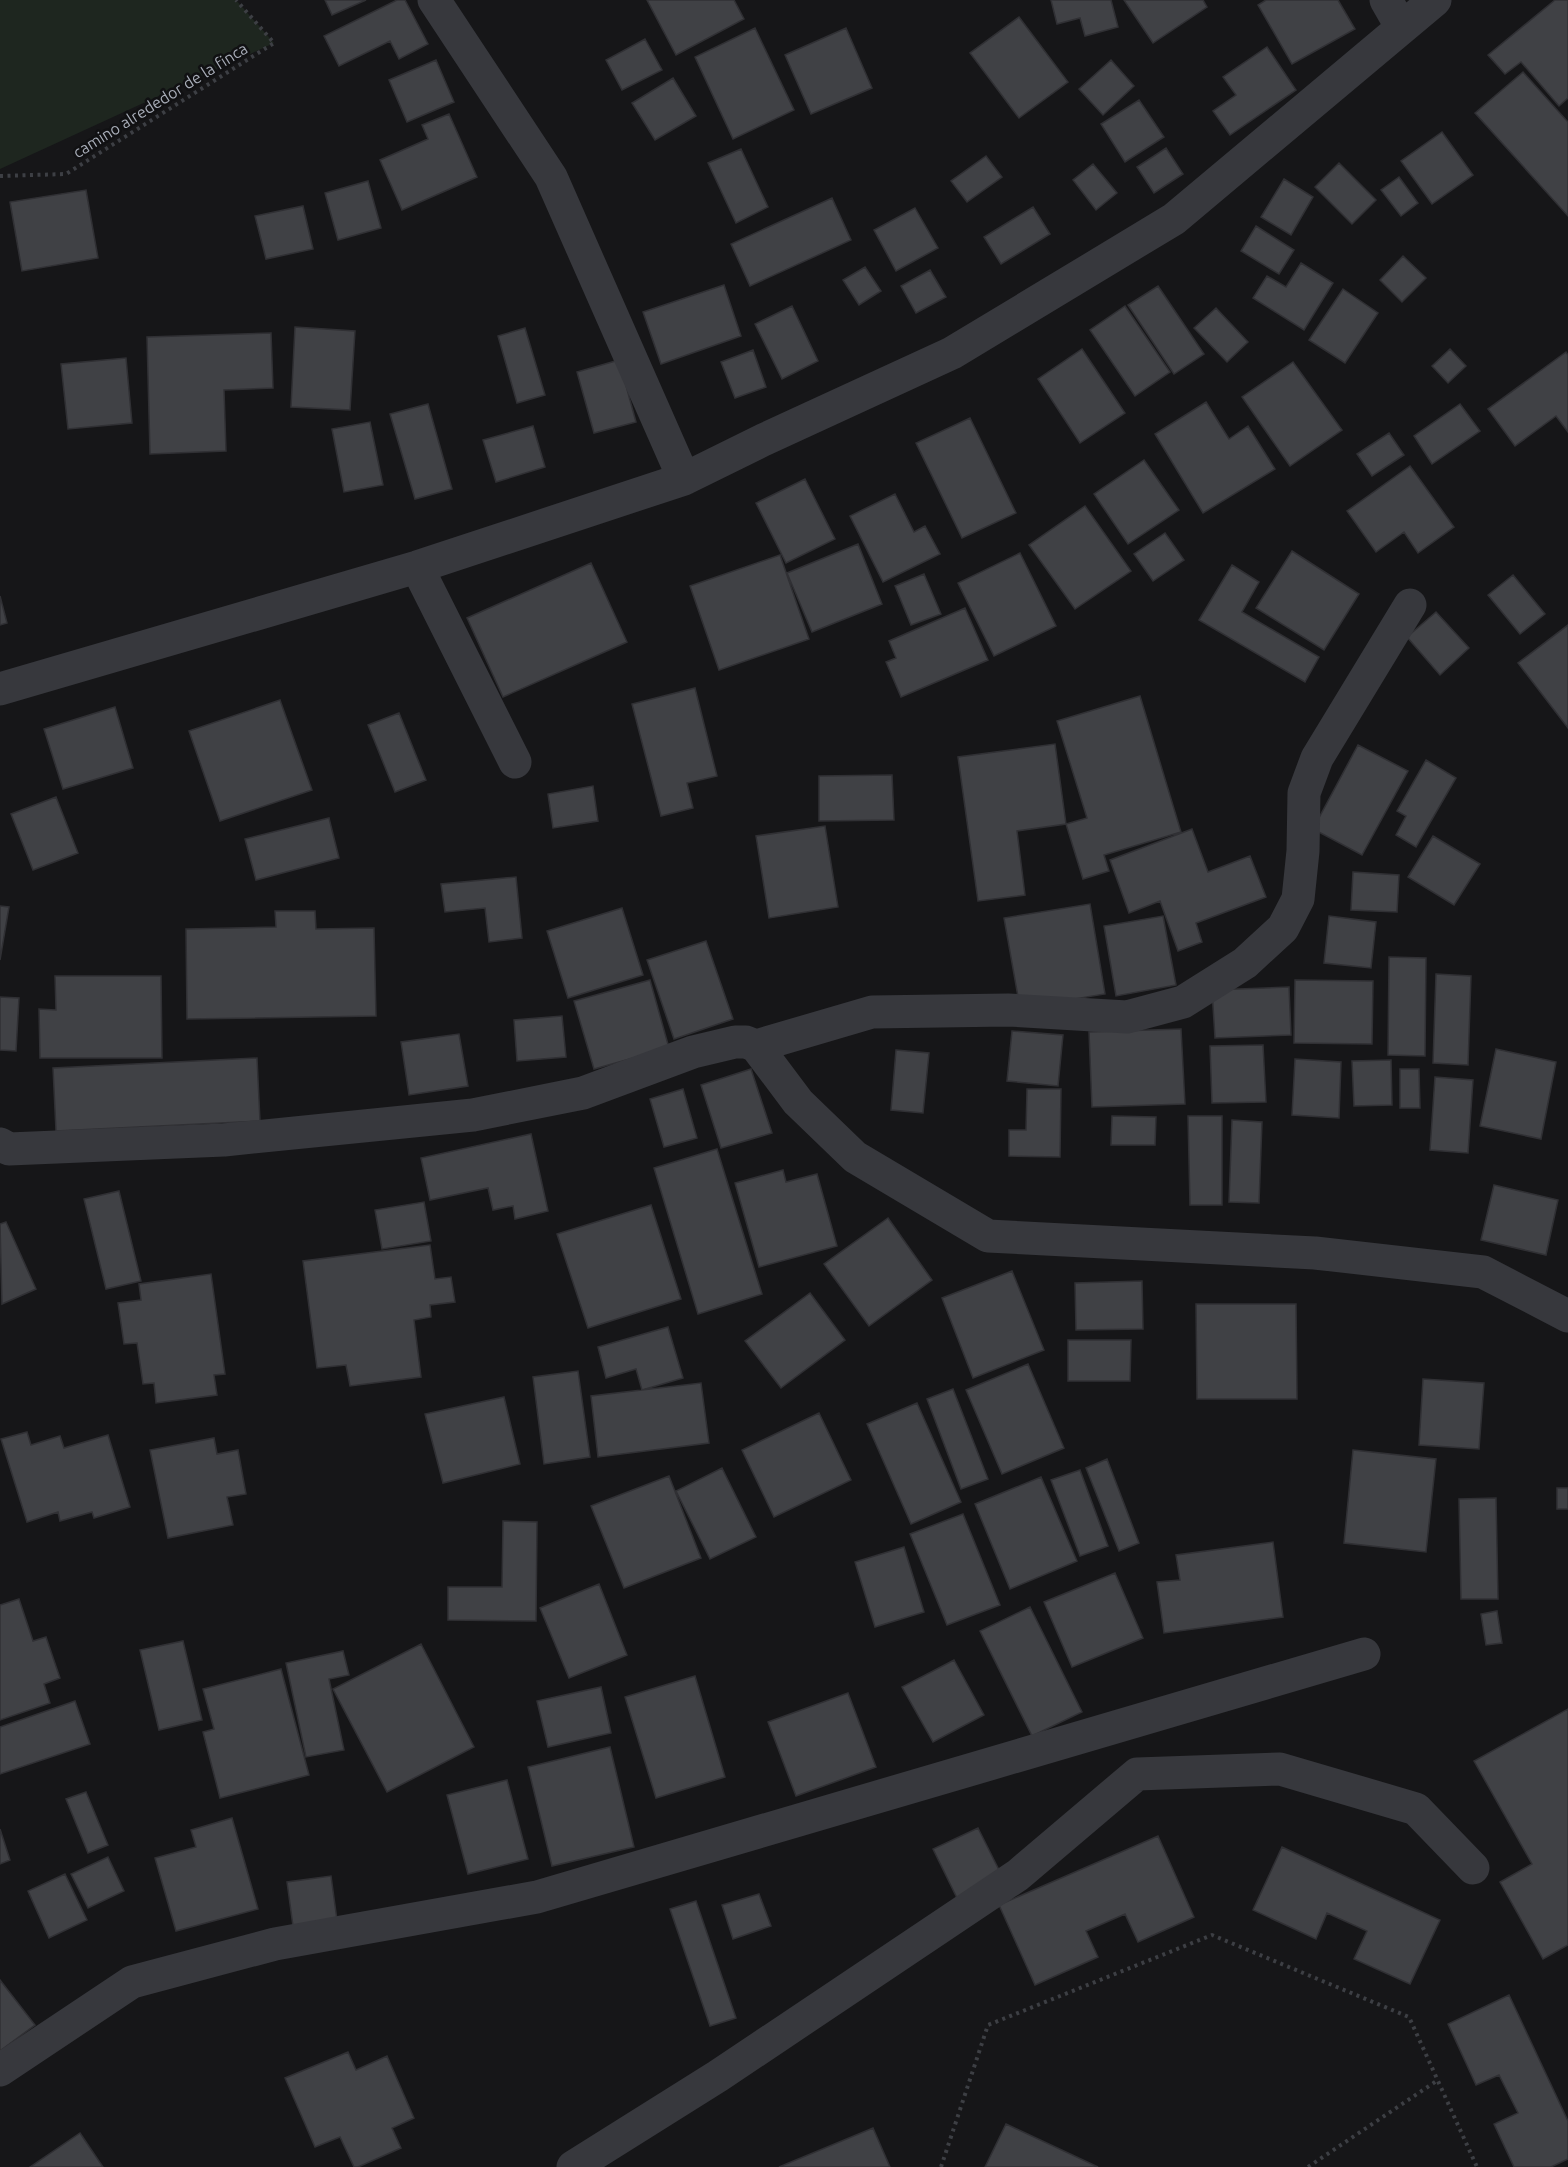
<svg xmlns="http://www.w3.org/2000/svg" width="1568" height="2167" font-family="Ubuntu,sans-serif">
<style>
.green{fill:#1e261f}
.building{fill:#404145;stroke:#303034;stroke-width:1.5}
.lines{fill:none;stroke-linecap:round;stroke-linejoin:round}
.path{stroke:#3d3f44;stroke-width:4;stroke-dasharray:3 4.5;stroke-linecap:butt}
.street{stroke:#37383d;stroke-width:33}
.labels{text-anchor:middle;stroke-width:5;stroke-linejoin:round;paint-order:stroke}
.street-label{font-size:16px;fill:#a8adb8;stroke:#111113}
</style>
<rect width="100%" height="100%" fill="#161618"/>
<!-- green -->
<path class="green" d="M 0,0 L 236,0 L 274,43 L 0,169 Z"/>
<!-- building -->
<path class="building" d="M 325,0 L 366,0 L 332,15 Z
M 397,0 L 405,0 L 428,44 L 399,59 L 390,41 L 339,66 L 324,36 Z
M 647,0 L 734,0 L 744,19 L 676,55 Z
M 1051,0 L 1111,0 L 1118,27 L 1085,36 L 1080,18 L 1057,24 Z
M 1124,0 L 1203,0 L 1207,7 L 1153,43 Z
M 1266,0 L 1338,0 L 1355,29 L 1292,64 L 1258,5 Z
M 1555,0 L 1568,0 L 1568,98 L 1559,106 L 1521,62 L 1505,74 L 1488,55 Z
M 1019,17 L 1068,82 L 1019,118 L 970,53 Z
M 755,28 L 794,110 L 733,139 L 695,57 Z
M 846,28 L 872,88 L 811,114 L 785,55 Z
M 645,39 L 662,70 L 622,90 L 606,60 Z
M 1267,47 L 1296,90 L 1230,135 L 1213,111 L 1236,95 L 1223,77 Z
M 436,60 L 454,102 L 407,122 L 389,80 Z
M 1111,60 L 1134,86 L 1103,115 L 1079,89 Z
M 1523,72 L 1568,122 L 1568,216 L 1475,113 Z
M 673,78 L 696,116 L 655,140 L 632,103 Z
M 1139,100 L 1164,137 L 1125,162 L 1101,124 Z
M 449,114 L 477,177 L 402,210 L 380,160 L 428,139 L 422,125 Z
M 1442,132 L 1473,175 L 1432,204 L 1401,161 Z
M 1166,148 L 1183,174 L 1154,193 L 1137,167 Z
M 741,149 L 768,207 L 736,223 L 708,163 Z
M 986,156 L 1002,177 L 967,202 L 951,181 Z
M 1339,163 L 1376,200 L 1352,224 L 1315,187 Z
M 1093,164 L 1117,193 L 1096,210 L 1073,180 Z
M 1399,177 L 1418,203 L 1401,216 L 1381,190 Z
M 1284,179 L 1313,197 L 1291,235 L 1261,217 Z
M 368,181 L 381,228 L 338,240 L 325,193 Z
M 86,190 L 98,258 L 22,271 L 10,202 Z
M 832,198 L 851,240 L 750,286 L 731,244 Z
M 303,206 L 313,249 L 266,259 L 255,216 Z
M 1033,207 L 1050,234 L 1001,264 L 984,237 Z
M 915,208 L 938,248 L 896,271 L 874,230 Z
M 1256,226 L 1294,250 L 1279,274 L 1241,251 Z
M 1403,256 L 1426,278 L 1402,302 L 1380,280 Z
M 1301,263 L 1333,283 L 1304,330 L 1253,298 L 1267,276 L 1286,287 Z
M 865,267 L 881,291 L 859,305 L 843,280 Z
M 930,270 L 946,297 L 916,313 L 901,286 Z
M 724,285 L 741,336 L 661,364 L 643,312 Z
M 1158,286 L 1204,354 L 1174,374 L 1128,305 Z
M 1343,289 L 1378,313 L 1345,363 L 1309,340 Z
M 792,306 L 818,361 L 782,379 L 755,324 Z
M 1125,306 L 1170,372 L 1135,396 L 1090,330 Z
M 1216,308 L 1248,342 L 1227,362 L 1194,328 Z
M 295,327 L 355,331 L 350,410 L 291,407 Z
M 525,328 L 545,395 L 517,403 L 498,336 Z
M 271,333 L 273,388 L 224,390 L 226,451 L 150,454 L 147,337 Z
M 1082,349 L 1125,413 L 1080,443 L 1038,379 Z
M 1450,349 L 1466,366 L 1448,383 L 1432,366 Z
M 753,350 L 766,387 L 735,398 L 721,362 Z
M 1566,352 L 1568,355 L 1568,432 L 1556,416 L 1515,446 L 1488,409 Z
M 126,358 L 132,423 L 68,429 L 61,364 Z
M 619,360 L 636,422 L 594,433 L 577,372 Z
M 1293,362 L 1342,430 L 1290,466 L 1242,397 Z
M 1206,402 L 1229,439 L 1248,426 L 1275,469 L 1203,513 L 1155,434 Z
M 428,404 L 452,489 L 415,499 L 390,414 Z
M 1460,404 L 1480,431 L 1432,464 L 1414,436 Z
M 970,418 L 1016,513 L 962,538 L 916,443 Z
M 370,422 L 383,485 L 344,492 L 332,429 Z
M 533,426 L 545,467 L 496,482 L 483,440 Z
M 1389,433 L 1404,455 L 1372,476 L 1357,454 Z
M 1144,460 L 1179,510 L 1128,544 L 1094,494 Z
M 1410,466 L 1454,527 L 1418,553 L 1404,532 L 1376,552 L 1347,511 Z
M 805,479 L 835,539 L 786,563 L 756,503 Z
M 895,494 L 914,532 L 925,526 L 940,554 L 883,582 L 850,516 Z
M 1085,506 L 1131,571 L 1075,609 L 1029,545 Z
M 1165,533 L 1184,560 L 1153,581 L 1134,554 Z
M 858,544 L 882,604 L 812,632 L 787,573 Z
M 1292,551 L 1359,594 L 1324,650 L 1256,608 Z
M 1020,553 L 1056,626 L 994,656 L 958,583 Z
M 780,555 L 809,639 L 719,670 L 690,586 Z
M 591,563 L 627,642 L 503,697 L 467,618 Z
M 1232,565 L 1259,582 L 1242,612 L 1319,657 L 1305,682 L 1199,620 Z
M 924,574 L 941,614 L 911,625 L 895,586 Z
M 1513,575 L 1545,614 L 1520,634 L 1488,595 Z
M 0,596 L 7,623 L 0,625 Z
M 965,608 L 988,660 L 901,697 L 886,662 L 896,658 L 889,641 Z
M 1436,612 L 1469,648 L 1440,675 L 1407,637 Z
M 1568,625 L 1568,728 L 1518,663 Z
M 695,688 L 717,776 L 687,783 L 693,808 L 661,816 L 632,704 Z
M 1140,696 L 1181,832 L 1104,855 L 1109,871 L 1083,879 L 1066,824 L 1087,818 L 1057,721 Z
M 280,700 L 312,790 L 220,821 L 189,731 Z
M 115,707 L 133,768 L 63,789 L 44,729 Z
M 399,713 L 426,780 L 395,792 L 368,725 Z
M 1055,744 L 1066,824 L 1017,831 L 1025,895 L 978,901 L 958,757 Z
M 1358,745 L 1408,771 L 1362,855 L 1313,829 Z
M 1426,760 L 1456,778 L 1416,847 L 1396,835 L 1406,816 L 1397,811 Z
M 892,775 L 894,820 L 819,821 L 819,776 Z
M 593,786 L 598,821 L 553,828 L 548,794 Z
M 56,797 L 78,853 L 33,870 L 11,814 Z
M 329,818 L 339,858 L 256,880 L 245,839 Z
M 825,826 L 838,907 L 769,918 L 756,836 Z
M 1192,829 L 1208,872 L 1250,856 L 1266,897 L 1196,923 L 1202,942 L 1178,951 L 1160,901 L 1129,913 L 1110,860 Z
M 1433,836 L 1480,864 L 1454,905 L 1408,877 Z
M 1353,872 L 1399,875 L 1397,912 L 1351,910 Z
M 516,877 L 522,938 L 489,942 L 485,908 L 445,912 L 441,884 Z
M 1090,904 L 1105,994 L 1020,1008 L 1004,918 Z
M 0,906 L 9,907 L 0,960 Z
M 622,908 L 643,975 L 568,998 L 547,931 Z
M 275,911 L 315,911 L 316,929 L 374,928 L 376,1016 L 187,1019 L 186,929 L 276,927 Z
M 1163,916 L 1176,985 L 1116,996 L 1104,926 Z
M 1329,916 L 1376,922 L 1371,968 L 1324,963 Z
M 706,941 L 733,1019 L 674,1039 L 647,960 Z
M 1389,957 L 1426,958 L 1425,1056 L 1388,1055 Z
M 1436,974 L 1471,976 L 1468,1065 L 1433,1063 Z
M 55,976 L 161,976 L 162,1058 L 40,1058 L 39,1009 L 56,1010 Z
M 650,980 L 669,1048 L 594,1069 L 574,1001 Z
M 1295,980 L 1373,981 L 1372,1044 L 1294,1043 Z
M 1289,987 L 1291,1035 L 1215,1038 L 1212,990 Z
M 0,997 L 19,998 L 16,1051 L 0,1050 Z
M 562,1016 L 566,1057 L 517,1061 L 514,1020 Z
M 1181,1029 L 1185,1104 L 1092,1107 L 1089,1032 Z
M 1012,1031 L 1063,1035 L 1058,1086 L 1007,1081 Z
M 459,1034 L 468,1086 L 409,1095 L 401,1042 Z
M 1263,1045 L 1266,1102 L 1212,1103 L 1210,1046 Z
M 1496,1049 L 1556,1062 L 1541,1139 L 1480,1126 Z
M 896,1050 L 929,1053 L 923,1113 L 891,1110 Z
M 257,1058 L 260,1121 L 56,1131 L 53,1068 Z
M 1295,1059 L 1341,1062 L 1339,1118 L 1292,1115 Z
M 1391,1060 L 1392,1105 L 1354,1106 L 1352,1061 Z
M 751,1069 L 772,1133 L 721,1148 L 701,1085 Z
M 1400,1069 L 1419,1069 L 1420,1108 L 1400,1108 Z
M 1435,1077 L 1473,1080 L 1468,1153 L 1430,1150 Z
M 683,1089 L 697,1138 L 664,1147 L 650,1099 Z
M 1027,1089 L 1061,1089 L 1060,1157 L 1009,1156 L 1009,1130 L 1026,1130 Z
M 1112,1116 L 1156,1117 L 1155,1145 L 1111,1145 Z
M 1188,1116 L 1222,1116 L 1222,1205 L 1190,1205 Z
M 1232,1120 L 1262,1122 L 1259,1203 L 1229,1202 Z
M 531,1134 L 548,1211 L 515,1219 L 513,1206 L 493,1210 L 488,1188 L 430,1200 L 421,1158 Z
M 717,1149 L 762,1294 L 698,1314 L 654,1168 Z
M 783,1170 L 786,1182 L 817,1174 L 837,1246 L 759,1267 L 735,1183 Z
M 1494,1185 L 1558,1200 L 1546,1255 L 1481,1240 Z
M 119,1191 L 141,1281 L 106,1289 L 84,1199 Z
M 424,1202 L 431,1241 L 382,1249 L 375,1210 Z
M 651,1205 L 681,1299 L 588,1328 L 557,1234 Z
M 888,1218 L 932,1280 L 869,1326 L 824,1264 Z
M 6,1222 L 36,1289 L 2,1304 L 0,1224 Z
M 430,1245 L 435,1279 L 451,1277 L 455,1302 L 430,1305 L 431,1317 L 414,1320 L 421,1377 L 350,1386 L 346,1365 L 317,1368 L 303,1261 Z
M 1012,1271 L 1044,1350 L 973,1378 L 942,1298 Z
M 211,1274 L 225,1374 L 214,1375 L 217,1395 L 156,1403 L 154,1383 L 143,1384 L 137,1343 L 124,1344 L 118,1303 L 141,1300 L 139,1284 Z
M 1142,1281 L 1143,1329 L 1076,1330 L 1075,1283 Z
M 810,1293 L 845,1340 L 781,1388 L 745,1341 Z
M 1196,1304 L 1296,1304 L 1297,1399 L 1197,1399 Z
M 668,1327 L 683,1378 L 642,1390 L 636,1369 L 606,1378 L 598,1347 Z
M 1068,1340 L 1131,1340 L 1130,1381 L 1068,1381 Z
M 1028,1364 L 1064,1448 L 1002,1474 L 966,1390 Z
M 578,1371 L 590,1457 L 544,1464 L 533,1377 Z
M 1423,1379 L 1484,1383 L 1479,1449 L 1419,1445 Z
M 701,1383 L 709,1443 L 598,1457 L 591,1396 Z
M 953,1389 L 988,1479 L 961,1489 L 927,1399 Z
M 504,1397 L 520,1464 L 443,1483 L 425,1414 Z
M 917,1403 L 961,1502 L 911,1524 L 867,1424 Z
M 819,1413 L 851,1480 L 774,1517 L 742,1450 Z
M 27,1432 L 31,1445 L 60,1436 L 64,1448 L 108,1435 L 130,1507 L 94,1518 L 92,1512 L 60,1521 L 58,1512 L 27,1522 L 1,1439 Z
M 214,1438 L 217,1454 L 238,1450 L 246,1494 L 227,1497 L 233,1525 L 168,1538 L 150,1450 Z
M 1353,1450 L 1436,1459 L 1426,1552 L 1344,1543 Z
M 1107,1459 L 1139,1543 L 1119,1551 L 1086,1468 Z
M 722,1468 L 756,1537 L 710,1559 L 676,1491 Z
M 1080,1470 L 1108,1546 L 1080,1556 L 1051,1480 Z
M 669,1476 L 701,1558 L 624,1588 L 591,1506 Z
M 1041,1477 L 1077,1561 L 1010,1589 L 975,1504 Z
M 1557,1488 L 1568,1488 L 1568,1509 L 1557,1509 Z
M 1496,1498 L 1498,1599 L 1461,1599 L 1459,1499 Z
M 963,1514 L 1000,1605 L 947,1625 L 910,1534 Z
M 503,1521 L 537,1522 L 536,1621 L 448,1620 L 448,1587 L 502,1587 Z
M 1273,1542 L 1283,1617 L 1164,1633 L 1157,1582 L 1180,1580 L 1176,1555 Z
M 904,1547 L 924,1612 L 875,1627 L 855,1562 Z
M 1115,1573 L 1143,1638 L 1072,1667 L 1044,1602 Z
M 599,1584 L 627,1655 L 569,1678 L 540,1608 Z
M 19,1599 L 33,1641 L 46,1637 L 60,1678 L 44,1684 L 50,1703 L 0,1720 L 0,1605 Z
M 1030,1607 L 1082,1712 L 1032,1736 L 980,1631 Z
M 1497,1611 L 1502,1643 L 1486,1645 L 1481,1614 Z
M 183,1641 L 202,1720 L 159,1730 L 140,1650 Z
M 421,1644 L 474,1747 L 387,1792 L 333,1689 Z
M 343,1651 L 349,1675 L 329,1679 L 344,1750 L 306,1757 L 286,1663 Z
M 954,1660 L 984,1715 L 933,1742 L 902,1687 Z
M 281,1669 L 309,1775 L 220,1798 L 203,1732 L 214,1729 L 203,1689 Z
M 695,1676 L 725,1777 L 656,1798 L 625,1697 Z
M 601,1687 L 611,1733 L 548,1747 L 537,1701 Z
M 848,1693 L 876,1767 L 796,1796 L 768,1722 Z
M 75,1701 L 90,1744 L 0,1774 L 0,1727 Z
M 1568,1709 L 1568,1945 L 1543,1959 L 1500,1882 L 1532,1864 L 1474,1761 Z
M 610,1747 L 634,1847 L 552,1866 L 528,1767 Z
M 507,1780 L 528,1859 L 468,1874 L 447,1795 Z
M 86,1792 L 108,1845 L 88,1853 L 66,1799 Z
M 232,1818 L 258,1909 L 176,1931 L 155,1858 L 196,1847 L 191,1830 Z
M 978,1828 L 1002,1876 L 957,1898 L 933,1849 Z
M 0,1829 L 10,1860 L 0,1864 Z
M 1158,1836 L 1194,1917 L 1138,1942 L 1125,1914 L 1086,1931 L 1098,1957 L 1035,1985 L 999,1905 Z
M 1282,1847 L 1440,1920 L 1410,1984 L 1354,1959 L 1367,1931 L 1327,1913 L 1316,1939 L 1253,1910 Z
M 108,1857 L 124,1891 L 88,1908 L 71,1874 Z
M 65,1874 L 87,1920 L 49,1938 L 28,1891 Z
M 331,1876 L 337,1920 L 293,1926 L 287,1882 Z
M 759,1894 L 771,1926 L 733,1939 L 722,1905 Z
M 696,1901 L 736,2018 L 710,2026 L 670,1909 Z
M 0,1980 L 35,2025 L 0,2051 Z
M 1509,1995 L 1568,2121 L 1568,2159 L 1551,2167 L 1514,2167 L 1494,2124 L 1518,2113 L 1499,2075 L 1476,2085 L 1448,2024 Z
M 348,2052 L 356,2070 L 387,2056 L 414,2118 L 392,2128 L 401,2148 L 358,2167 L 354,2167 L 340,2137 L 315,2147 L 285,2078 Z
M 1006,2124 L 1098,2167 L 985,2167 Z
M 873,2128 L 890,2167 L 779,2167 Z
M 80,2133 L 103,2167 L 30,2167 Z"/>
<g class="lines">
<!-- path -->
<path class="path" d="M 0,176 L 66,174 L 274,43 L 236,0
M 941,2167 L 988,2025 L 1212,1935 L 1409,2017 L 1477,2167
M 1308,2167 L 1438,2080"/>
<!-- street -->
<path class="street" d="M 434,0 L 551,177 L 684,479
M 1386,0 L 1402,28
M 417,567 L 515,762
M 0,689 L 417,567 L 684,479 L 763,440 L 952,353 L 1174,219 L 1435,0
M 756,1046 L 872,1012 L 1008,1010 L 1127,1017 L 1183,1002 L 1245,963 L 1283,928 L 1298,899 L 1303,851 L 1304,793 L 1317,758 L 1410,605
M 0,1144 L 9,1149 L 224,1140 L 473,1115 L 583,1093 L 693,1052 L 735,1042 L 746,1042 L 756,1046 L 798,1102 L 855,1157 L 988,1236 L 1315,1253 L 1483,1272 L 1568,1316
M 0,2070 L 132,1982 L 275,1944 L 537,1897 L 1364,1654
M 573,2167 L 718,2076 L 1018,1875 L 1137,1774 L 1280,1769 L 1416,1809 L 1473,1868"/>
</g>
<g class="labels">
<!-- street labels -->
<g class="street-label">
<text transform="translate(160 100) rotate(-32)" y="6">camino alrededor de la finca</text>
</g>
</g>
</svg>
